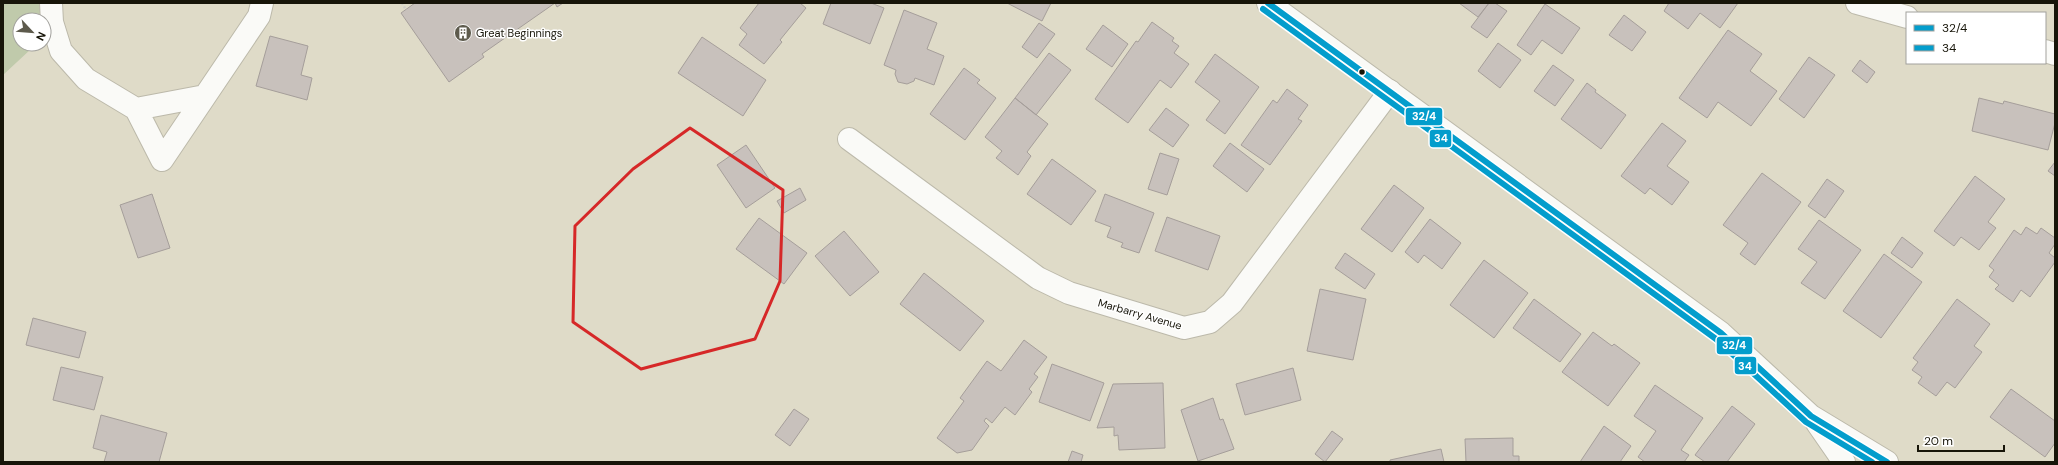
<svg xmlns="http://www.w3.org/2000/svg" width="2058" height="465" font-family="'DM Sans',sans-serif">
<style>
.green{fill:#c0caab}
.building{fill:#c8c1bc;stroke:#a59e9a}
.lines{fill:none;stroke-linecap:round;stroke-linejoin:round}
.minor-casing{stroke:#bcb9aa;stroke-width:24}
.major-casing{stroke:#bcb9aa;stroke-width:24}
.path{stroke:#cecdc8;stroke-width:2.5;stroke-dasharray:2 2;stroke-linecap:butt}
.minor{stroke:#fafaf7;stroke-width:22}
.major{stroke:#fafaf7;stroke-width:22}
.bus-1-casing{stroke:#fff;stroke-width:9}
.bus-2-casing{stroke:#fff;stroke-width:9}
.bus-1{stroke:#039dcc;stroke-width:6}
.bus-2{stroke:#039dcc;stroke-width:6}
.marked{fill:none;stroke:#d62828;stroke-width:3;stroke-linejoin:round}
.bus-dot{fill:#171509;stroke:#fff;stroke-width:1.5}
.labels{text-anchor:middle;stroke-width:3;stroke-linejoin:round;paint-order:stroke}
.poi-label{font-size:11px;fill:#171509;stroke:#fff;text-anchor:start}
.street-label{font-size:11px;fill:#171509;stroke:#fff}
.line-badge{stroke:#fff;stroke-width:1.5}
.badge-label{font-size:11px;text-anchor:middle;font-weight:bold;fill:#fff}
</style>
<rect width="100%" height="100%" fill="#dfdbc8"/>
<!-- green -->
<path class="green" d="M 3,3 L 42,3 L 41,20 L 20,20 L 20,44 L 34,44 L 31,49 L 3,75 Z"/>
<!-- building -->
<path class="building" d="M 415,3 L 563,3 L 557,7 L 555,3 L 482,54 L 484,57 L 449,82 L 401,13 Z
M 759,3 L 800,3 L 806,8 L 780,40 L 782,42 L 764,64 L 739,45 L 747,34 L 740,28 Z
M 831,3 L 871,3 L 884,8 L 870,44 L 823,24 Z
M 1007,3 L 1051,3 L 1042,21 Z
M 1459,3 L 1489,3 L 1478,17 Z
M 1489,3 L 1495,3 L 1507,11 L 1487,38 L 1471,27 Z
M 1669,3 L 1738,3 L 1720,28 L 1700,13 L 1688,29 L 1664,11 Z
M 1545,4 L 1580,28 L 1562,54 L 1542,40 L 1531,55 L 1517,45 Z
M 904,10 L 937,23 L 927,49 L 944,56 L 934,85 L 915,78 L 914,81 L 907,84 L 898,82 L 895,74 L 896,70 L 884,65 Z
M 1624,15 L 1646,32 L 1632,51 L 1609,35 Z
M 1152,22 L 1174,38 L 1172,41 L 1179,46 L 1174,53 L 1189,64 L 1171,88 L 1160,80 L 1128,123 L 1095,99 L 1136,41 L 1138,42 Z
M 1039,23 L 1055,34 L 1037,58 L 1022,47 Z
M 1103,25 L 1128,44 L 1112,67 L 1086,49 Z
M 1728,30 L 1762,54 L 1750,71 L 1777,91 L 1751,126 L 1718,102 L 1707,118 L 1679,98 Z
M 270,36 L 308,46 L 301,75 L 312,78 L 307,100 L 256,86 Z
M 702,37 L 766,80 L 743,116 L 678,73 Z
M 1498,43 L 1521,60 L 1500,88 L 1478,71 Z
M 1049,53 L 1071,70 L 1036,115 L 1015,98 Z
M 1215,54 L 1259,87 L 1225,134 L 1206,120 L 1220,101 L 1195,82 Z
M 1809,57 L 1835,75 L 1804,118 L 1779,99 Z
M 1860,60 L 1875,72 L 1867,83 L 1852,71 Z
M 1553,65 L 1574,80 L 1555,106 L 1534,91 Z
M 964,68 L 980,80 L 977,83 L 996,98 L 965,140 L 930,114 Z
M 1587,83 L 1596,90 L 1595,92 L 1626,115 L 1601,149 L 1561,119 Z
M 1287,89 L 1308,105 L 1298,119 L 1302,121 L 1270,165 L 1241,145 L 1273,100 L 1277,103 Z
M 1015,98 L 1048,124 L 1027,152 L 1031,156 L 1018,175 L 996,158 L 1002,151 L 985,137 Z
M 1979,98 L 2003,104 L 2004,101 L 2055,114 L 2055,123 L 2048,150 L 1972,131 Z
M 1166,108 L 1189,125 L 1173,147 L 1149,130 Z
M 1662,123 L 1686,141 L 1667,166 L 1689,182 L 1672,205 L 1650,188 L 1645,194 L 1621,176 Z
M 1230,143 L 1264,169 L 1247,192 L 1213,166 Z
M 746,145 L 775,188 L 746,208 L 717,165 Z
M 1160,153 L 1179,159 L 1167,195 L 1148,189 Z
M 1052,159 L 1096,191 L 1071,225 L 1027,194 Z
M 2055,162 L 2055,176 L 2048,171 Z
M 1762,173 L 1801,202 L 1755,265 L 1740,254 L 1748,243 L 1723,225 Z
M 1975,176 L 2005,199 L 1988,222 L 1996,228 L 1979,250 L 1961,237 L 1954,246 L 1934,231 Z
M 1827,179 L 1844,191 L 1825,218 L 1808,206 Z
M 1394,185 L 1424,208 L 1392,252 L 1361,229 Z
M 800,188 L 806,200 L 784,213 L 777,201 Z
M 152,194 L 170,248 L 138,258 L 120,205 Z
M 1105,194 L 1154,213 L 1139,253 L 1121,247 L 1123,243 L 1107,237 L 1111,227 L 1095,221 Z
M 1167,217 L 1220,236 L 1208,270 L 1155,251 Z
M 759,218 L 807,253 L 784,284 L 736,249 Z
M 1430,219 L 1461,243 L 1442,269 L 1424,255 L 1418,263 L 1405,252 Z
M 1819,220 L 1861,250 L 1825,299 L 1801,283 L 1817,262 L 1798,249 Z
M 2026,227 L 2037,234 L 2041,228 L 2055,238 L 2055,244 L 2049,253 L 2055,258 L 2055,262 L 2030,297 L 2021,290 L 2013,302 L 1995,289 L 1999,285 L 1989,277 L 1994,270 L 1989,266 L 2014,230 L 2021,235 Z
M 844,231 L 879,272 L 850,296 L 815,256 Z
M 1902,237 L 1923,253 L 1912,268 L 1891,253 Z
M 1345,253 L 1375,274 L 1365,289 L 1335,268 Z
M 1884,254 L 1922,282 L 1881,338 L 1843,311 Z
M 1484,260 L 1528,293 L 1494,338 L 1450,305 Z
M 924,273 L 984,321 L 960,351 L 900,304 Z
M 1320,289 L 1366,299 L 1353,360 L 1307,351 Z
M 1534,299 L 1581,334 L 1560,362 L 1513,328 Z
M 1957,299 L 1990,324 L 1974,346 L 1982,352 L 1955,388 L 1947,382 L 1936,396 L 1918,383 L 1922,377 L 1912,370 L 1918,362 L 1913,358 Z
M 33,318 L 86,332 L 79,358 L 26,345 Z
M 1593,332 L 1612,346 L 1614,344 L 1640,363 L 1608,406 L 1562,372 Z
M 1024,340 L 1047,357 L 1034,374 L 1038,377 L 1029,389 L 1032,392 L 1015,415 L 1005,407 L 992,423 L 986,418 L 984,421 L 989,426 L 972,450 L 957,453 L 937,438 L 964,401 L 960,398 L 987,361 L 1001,371 Z
M 1052,364 L 1104,383 L 1090,421 L 1039,402 Z
M 61,367 L 103,377 L 94,410 L 53,400 Z
M 1293,368 L 1301,400 L 1245,415 L 1236,384 Z
M 1163,383 L 1165,448 L 1119,450 L 1118,435 L 1114,436 L 1114,427 L 1097,428 L 1113,384 Z
M 1655,385 L 1703,418 L 1681,450 L 1689,455 L 1684,462 L 1645,462 L 1638,457 L 1656,431 L 1634,416 Z
M 2011,389 L 2055,421 L 2055,443 L 2045,457 L 1990,417 Z
M 1213,398 L 1220,420 L 1223,419 L 1234,449 L 1198,461 L 1181,410 Z
M 1732,406 L 1755,424 L 1727,462 L 1705,462 L 1695,455 Z
M 794,409 L 809,419 L 790,446 L 775,435 Z
M 101,415 L 167,433 L 159,462 L 104,462 L 107,452 L 93,448 Z
M 1604,426 L 1631,446 L 1620,462 L 1580,462 Z
M 1332,431 L 1343,439 L 1325,462 L 1315,454 Z
M 1513,438 L 1513,456 L 1519,456 L 1519,462 L 1466,462 L 1465,439 Z
M 1441,449 L 1444,462 L 1390,462 L 1390,460 Z
M 1072,451 L 1083,455 L 1081,462 L 1068,462 Z"/>
<g class="lines">
<!-- minor casing -->
<g class="minor-casing">
<path id="minor" d="M 51,3 L 52,22 L 61,51 L 86,79 L 136,109 L 162,160 L 259,16 L 262,3
M 1857,3 L 1907,17
M 2045,51 L 2055,54
M 136,109 L 205,96
M 849,139 L 1038,278 L 1069,293 L 1184,328 L 1210,322 L 1232,303 L 1390,91"/>
</g>
<!-- major casing -->
<g class="major-casing">
<path id="major" d="M 1268,3 L 1721,333 L 1811,416 L 1887,462
M 1817,423 L 1844,462"/>
</g>
<!-- path -->
<path class="path" d="M 402,3 L 406,10"/>
<!-- minor -->
<use href="#minor" class="minor"/>
<!-- major -->
<use href="#major" class="major"/>
<!-- bus-1 casing -->
<g class="bus-1-casing">
<path id="bus-1" d="M 1268,3 L 1721,333 L 1811,416 L 1887,462"/>
</g>
<!-- bus-2 casing -->
<g class="bus-2-casing">
<path id="bus-2" d="M 1263,9 L 1716,339 L 1806,422 L 1872,462"/>
</g>
<!-- bus-1 -->
<use href="#bus-1" class="bus-1"/>
<!-- bus-2 -->
<use href="#bus-2" class="bus-2"/>
</g>
<!-- marked area -->
<path class="marked" d="M 690,128 L 783,190 L 780,281 L 755,339 L 641,369 L 573,322 L 575,226 L 633,169 Z"/>
<!-- icons -->
<defs>
<g id="building-disc" transform="scale(0.9)"><circle r="9.5" fill="#5d5a4c" stroke="#fff"/><path d="M-4-6H4V6H1V3H-1V6H-4ZM-2.5-4.3h1.7v1.8h-1.7ZM.8-4.3h1.7v1.8H.8ZM-2.5-1h1.7V.8h-1.7ZM.8-1h1.7V.8H.8Z" fill="#fff"/></g>
</defs>
<g fill-rule="evenodd">
<use href="#building-disc" x="463" y="33"/>
</g>
<!-- markers -->
<circle class="bus-dot" cx="1362" cy="72" r="3.5"/>
<g class="labels">
<!-- poi labels -->
<g class="poi-label">
<text x="476" y="37">Great Beginnings</text>
</g>
<!-- street labels -->
<g class="street-label">
<text transform="translate(1140 314) rotate(16)" y="4">Marbarry Avenue</text>
</g>
</g>
<g class="line-badge">
<rect x="1405" y="107" width="38" height="19" rx="4" fill="#039dcc"/>
<rect x="1429" y="129" width="23" height="19" rx="4" fill="#039dcc"/>
<rect x="1716" y="336" width="37" height="19" rx="4" fill="#039dcc"/>
<rect x="1734" y="356" width="23" height="19" rx="4" fill="#039dcc"/>
</g>
<g class="badge-label">
<text x="1424" y="120">32/4</text>
<text x="1441" y="142">34</text>
<text x="1734" y="349">32/4</text>
<text x="1745" y="370">34</text>
</g>
<!-- border -->
<rect width="2058" height="465" fill="none" stroke="#171509" stroke-width="8"/>
<!-- legend -->
<rect x="1906" y="12" width="140" height="52" fill="#ffffff" stroke="#a2a19d"/>
<rect x="1914" y="25" width="20" height="6" fill="#039dcc" stroke="#a2a19d"/>
<text x="1942" y="32" font-size="12" fill="#171509">32/4</text>
<rect x="1914" y="45" width="20" height="6" fill="#039dcc" stroke="#a2a19d"/>
<text x="1942" y="52" font-size="12" fill="#171509">34</text>
<!-- north arrow -->
<g transform="translate(32 32) rotate(116)"><circle r="19" fill="#ffffff" stroke="#a2a19d"/>
<path d="M0-3L7 15L0 10L-7 15Z" fill="#5d5a4c"/>
<text y="-6" font-size="11" font-weight="bold" text-anchor="middle" fill="#171509">N</text>
</g>
<!-- scale -->
<path d="M1918 445v6h86v-6" fill="none" stroke="#171509" stroke-width="2"/>
<text x="1924" y="445" font-size="12" fill="#171509" stroke="#ffffff" stroke-width="3" paint-order="stroke">20 m</text>
</svg>
